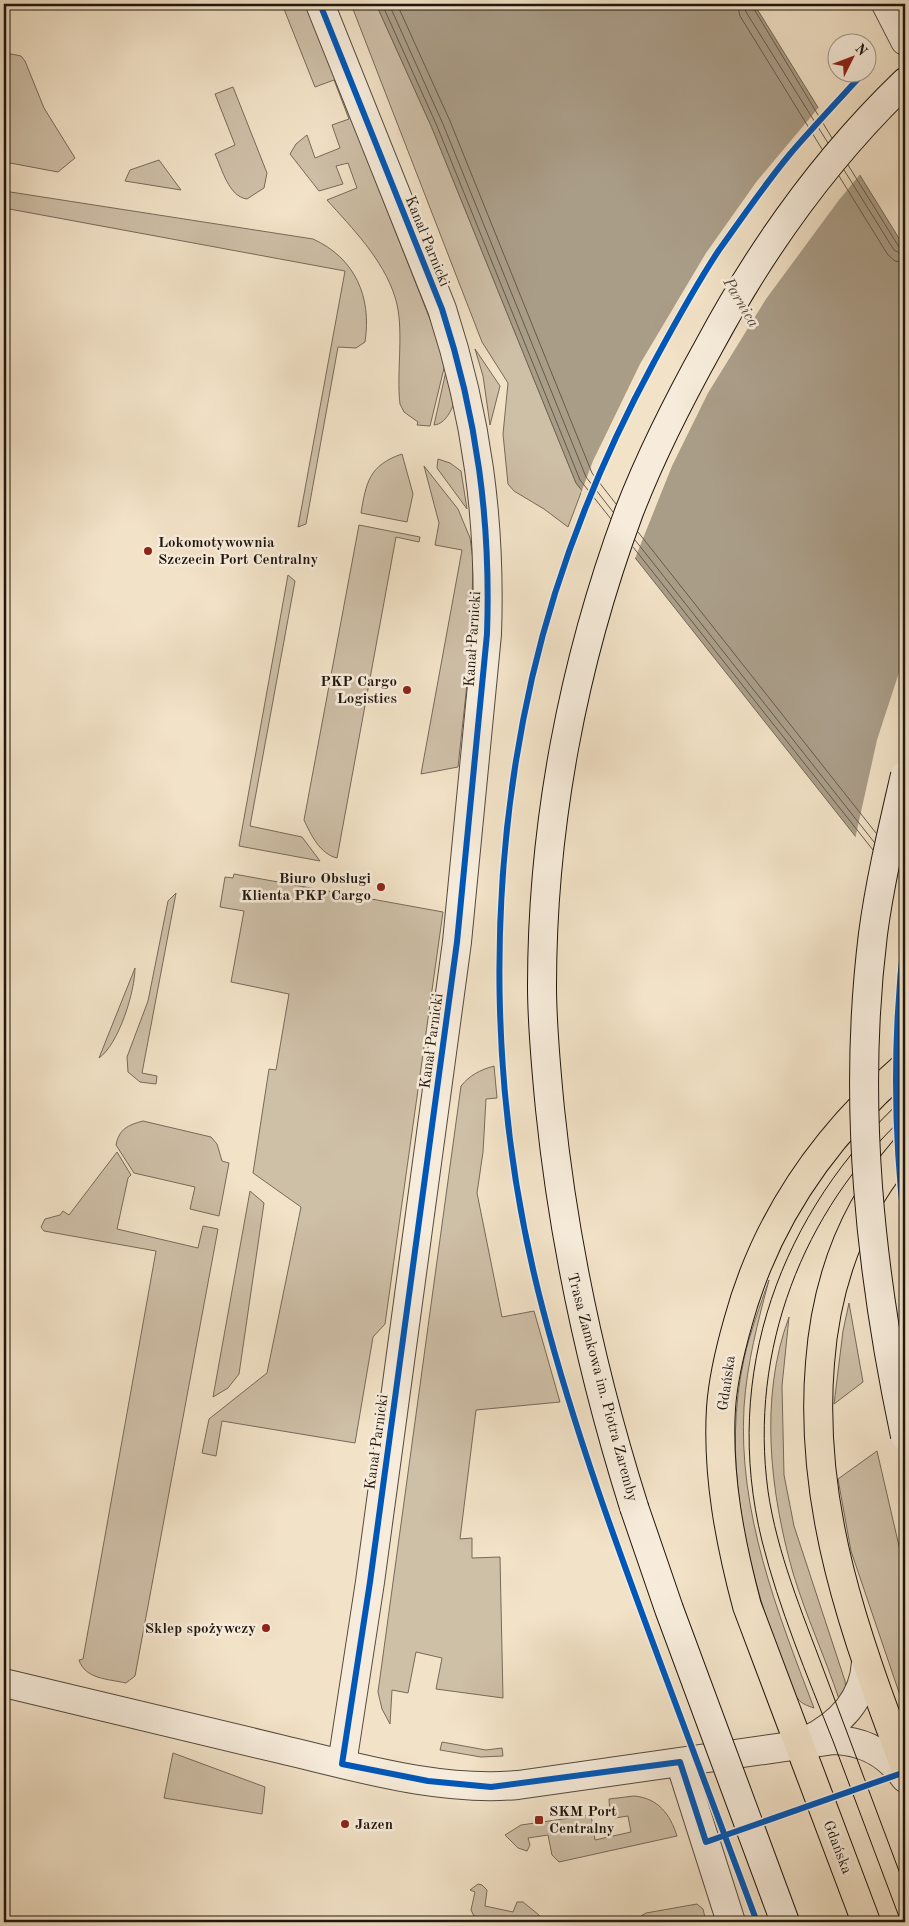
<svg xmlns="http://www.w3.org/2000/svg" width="909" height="1926" font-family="'Old Standard TT',serif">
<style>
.green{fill:#cebfa7;stroke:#766a5a}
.water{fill:#aa9d88;stroke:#726757}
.pier{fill:#f2e2c7}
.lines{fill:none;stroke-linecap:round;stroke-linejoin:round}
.shore{stroke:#645a4a;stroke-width:1}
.street-casing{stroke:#54493c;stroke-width:30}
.secondary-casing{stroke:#1f160d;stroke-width:30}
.primary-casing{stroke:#1f160d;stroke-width:30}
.street{stroke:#f7ecdb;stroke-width:28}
.secondary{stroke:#f7ecdb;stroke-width:28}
.primary{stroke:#f2e2c7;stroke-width:28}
.tram{stroke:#1f160d;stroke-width:1}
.secondary-bridge-casing{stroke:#1f160d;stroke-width:30;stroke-linecap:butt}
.secondary-bridge{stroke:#f7ecdb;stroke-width:28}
.cycleway-casing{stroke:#f7ecdb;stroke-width:9}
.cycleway{stroke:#0057b8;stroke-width:6}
.poi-dot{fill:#8f2418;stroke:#f7ecdb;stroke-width:2}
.labels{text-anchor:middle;stroke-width:5;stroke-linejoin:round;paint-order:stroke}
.street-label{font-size:15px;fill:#1f160d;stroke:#f7ecdb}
.poi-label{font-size:15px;font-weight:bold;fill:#1f160d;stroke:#f7ecdb;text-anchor:start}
.water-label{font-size:16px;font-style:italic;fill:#574c3e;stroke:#f7ecdb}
</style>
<rect width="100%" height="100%" fill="#f2e2c7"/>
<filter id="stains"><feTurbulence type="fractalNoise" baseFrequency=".004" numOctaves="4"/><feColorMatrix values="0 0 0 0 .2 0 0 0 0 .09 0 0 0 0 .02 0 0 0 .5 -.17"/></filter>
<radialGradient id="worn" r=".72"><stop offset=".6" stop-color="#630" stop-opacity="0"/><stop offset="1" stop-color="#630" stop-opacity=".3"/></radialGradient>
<!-- green -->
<path class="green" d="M 282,4 L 306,4 L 446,360 L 430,426 L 417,425 L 418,422 L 404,412 L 400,404 C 396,371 405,328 395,297 C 383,259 352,228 327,200 L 357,188 L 348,163 L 336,166 L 343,184 L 319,191 L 290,154 L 296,144 L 307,135 L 315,158 L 340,148 L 332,125 L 349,119 L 334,80 L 315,87 Z
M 351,4 L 376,4 L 432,128 L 576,483 L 582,490 L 568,527 L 544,509 L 514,491 L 508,484 L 503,434 L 508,383 L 482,342 Z
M 11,54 L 21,56 L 25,61 L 44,108 L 75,158 L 58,172 L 10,163 L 4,158 L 4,121 L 6,118 L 4,57 Z
M 233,87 L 267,173 L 264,188 L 247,199 C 229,197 222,169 215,154 L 235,145 L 215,94 Z
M 159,160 L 181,190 L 125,181 L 130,170 Z
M 4,191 L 313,239 C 355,258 372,297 365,342 L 356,348 L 338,347 L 306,524 L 298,527 L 345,271 L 4,208 Z
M 475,349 L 500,386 L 490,425 L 483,376 Z
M 446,371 L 456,398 C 452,409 446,424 434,425 Z
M 402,454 L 413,494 L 407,522 L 361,513 C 366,483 369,465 402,454 Z
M 438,459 L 450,463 L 461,471 L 467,509 L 437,468 Z
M 424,466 L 458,509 L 470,538 L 473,560 L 471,647 L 458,767 L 421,774 L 462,550 L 435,545 L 439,523 Z
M 359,525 L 420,537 L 419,542 L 396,537 L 337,858 C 320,854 311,835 304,820 Z
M 288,575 L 295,581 L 250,826 L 302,837 L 320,861 L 239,846 Z
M 234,874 L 443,912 L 385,1324 L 373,1337 L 355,1443 L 222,1421 L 216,1456 L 202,1453 L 209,1419 L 267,1373 L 301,1207 L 253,1173 L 269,1069 L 276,1070 L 289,994 L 231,982 L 244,911 L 220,907 L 225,877 L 233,878 Z
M 176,893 L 142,1073 L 157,1076 L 156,1084 L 140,1082 L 128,1072 L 127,1057 L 148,1001 L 168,901 Z
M 135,968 C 135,991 119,1044 99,1058 Z
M 494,1066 L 497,1098 L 486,1099 L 483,1152 L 477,1193 L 502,1317 L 534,1311 L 560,1402 L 476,1410 L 460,1539 L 472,1538 L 472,1558 L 500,1557 L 503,1698 L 436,1689 L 442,1658 L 416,1652 L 408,1693 L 392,1690 L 390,1724 L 382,1709 L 378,1692 L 461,1086 C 470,1075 480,1070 494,1066 Z
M 143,1121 L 211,1137 L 217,1144 L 222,1161 L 229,1163 L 219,1216 L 190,1209 L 195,1187 L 134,1173 L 116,1145 C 119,1129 128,1125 143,1121 Z
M 117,1152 L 131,1175 L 128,1178 L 117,1229 L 198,1248 L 203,1226 L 218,1229 L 135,1676 L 126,1683 C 108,1679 85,1679 79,1660 L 83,1659 L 156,1251 L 44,1231 L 41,1227 L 45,1219 L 60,1215 L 63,1211 L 69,1215 Z
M 250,1191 L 264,1203 L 239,1374 L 228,1388 L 213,1397 Z
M 769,1280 C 758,1321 747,1363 744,1407 C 738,1513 777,1611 814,1708 C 808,1706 802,1704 798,1699 C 786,1685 782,1660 775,1643 C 743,1553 723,1454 744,1359 C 750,1332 760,1306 769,1280 Z
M 849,1303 L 863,1382 L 834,1404 L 843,1331 Z
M 789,1317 L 782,1386 L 784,1475 L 794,1526 L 845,1681 L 846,1692 L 839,1699 C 825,1657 806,1616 793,1573 C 770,1492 759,1398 789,1317 Z
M 877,1451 L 905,1572 L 905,1710 L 851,1551 L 838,1479 Z
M 442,1742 L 486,1750 L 502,1748 L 503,1756 L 481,1757 L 440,1750 Z
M 173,1753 L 265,1787 L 262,1814 L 164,1798 Z
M 634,1796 C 658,1798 670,1814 677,1836 L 559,1862 L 552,1855 L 548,1835 L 528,1838 L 530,1845 L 527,1851 L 518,1848 L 505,1835 L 521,1825 L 591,1815 L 595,1840 L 631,1832 L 628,1816 L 615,1818 L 610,1816 L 609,1799 Z
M 478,1884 L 482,1885 L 487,1890 L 485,1906 L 513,1912 L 517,1902 L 523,1902 L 539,1915 L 540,1922 L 502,1922 L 474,1916 L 471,1910 L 475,1892 L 470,1890 Z
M 697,1904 L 703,1909 L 706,1922 L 640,1922 L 641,1916 L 646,1913 Z"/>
<!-- water -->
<path class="water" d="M 376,4 L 754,4 L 905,248 L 905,899 L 576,483 L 432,128 Z"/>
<!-- pier -->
<path class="pier" d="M 820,106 L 862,172 L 839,200 L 766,299 L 708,393 L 672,466 L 634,561 L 581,493 L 593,461 L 640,364 L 706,253 L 757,181 Z
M 905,654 L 905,901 L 855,839 L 877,740 Z"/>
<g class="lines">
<!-- shore -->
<path class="shore" d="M 382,4 L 437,126 L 580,480 L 611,519
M 389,4 L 443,124 L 586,477 L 613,512
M 397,4 L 450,121 L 592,473 L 616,504
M 737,4 L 740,16 L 822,149
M 744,4 L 746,12 L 828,143
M 751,4 L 832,138
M 848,165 L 899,247 L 905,249
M 844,170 L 894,250 L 905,256
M 839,176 L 888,255 L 895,261 L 905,263
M 638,532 L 876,833
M 635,540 L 874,842
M 633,547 L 873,850"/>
<!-- street casing -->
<g class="street-casing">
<path id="street" d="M 320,4 L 442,309 C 477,417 491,521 487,634 L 457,942 L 370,1582 L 342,1764
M 886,4 L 905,41
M 4,1683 C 96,1705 188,1727 280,1749 C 357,1767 438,1792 518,1785 L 834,1740 C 864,1741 887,1753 905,1778
M 806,1741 C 839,1725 864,1700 866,1662
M 680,1762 L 731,1922"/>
</g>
<!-- secondary casing -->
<g class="secondary-casing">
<path id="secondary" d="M 634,1507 C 593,1377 564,1245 550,1109 C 546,1068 542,1027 542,986 C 542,826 573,663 629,512 C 651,455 679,400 709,346 C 761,249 826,158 905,82"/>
</g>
<!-- primary casing -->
<g class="primary-casing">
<path id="primary" d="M 905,1149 C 852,1210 826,1283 820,1363 C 808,1507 855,1634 905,1767
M 866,1922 L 747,1606 C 730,1542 717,1475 721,1408 C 723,1379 730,1350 738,1322 C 766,1219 825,1135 905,1066"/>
</g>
<!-- street -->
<use href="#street" class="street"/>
<!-- secondary -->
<use href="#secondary" class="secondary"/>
<!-- primary -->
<use href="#primary" class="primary"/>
<!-- tram -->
<path class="tram" d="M 905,1116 C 802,1211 749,1351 768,1491 C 777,1553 802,1612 824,1671 C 851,1743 878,1815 905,1887
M 901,1922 C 878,1862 856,1801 833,1741 C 807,1675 779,1609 762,1541 C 721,1374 780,1212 905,1097"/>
<!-- secondary-bridge casing -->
<g class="secondary-bridge-casing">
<path id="secondary-bridge" d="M 905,775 C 893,827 880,881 873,934 C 852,1103 870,1271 905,1436
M 634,1507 L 669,1609 L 785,1922"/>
</g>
<!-- secondary-bridge -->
<use href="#secondary-bridge" class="secondary-bridge"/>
<!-- cycleway casing -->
<g class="cycleway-casing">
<path id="cycleway" d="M 320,4 L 442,309 C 477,417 491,521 487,634 L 457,942 L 370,1582 L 342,1764 L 428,1781 L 491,1787 L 680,1762 L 706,1842 L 905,1772
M 905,932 C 893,1031 893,1130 905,1229
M 757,1922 C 725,1838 694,1754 663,1670 C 619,1552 575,1433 543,1310 C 489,1105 485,885 532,678 C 557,569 601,460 654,362 C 674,325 695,286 719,250 C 742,218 765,184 790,154 C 814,126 839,100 864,72"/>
</g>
<!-- cycleway -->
<use href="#cycleway" class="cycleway"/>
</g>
<!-- markers -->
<g class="poi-dot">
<circle cx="148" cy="551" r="5"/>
<circle cx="407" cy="690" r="5"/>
<circle cx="381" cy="887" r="5"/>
<circle cx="266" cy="1628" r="5"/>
<rect x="534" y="1815" width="10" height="10" rx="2.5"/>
<circle cx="345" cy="1824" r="5"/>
</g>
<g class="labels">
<!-- street labels -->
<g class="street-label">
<text transform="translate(428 241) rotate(68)" y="5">Kanał Parnicki</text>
<text transform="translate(472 639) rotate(-86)" y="5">Kanał Parnicki</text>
<text transform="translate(431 1041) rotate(-82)" y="5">Kanał Parnicki</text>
<text transform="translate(726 1383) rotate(-82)" y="5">Gdańska</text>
<text transform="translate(603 1387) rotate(75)" y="5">Trasa Zamkowa im. Piotra Zaremby</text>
<text transform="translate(376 1442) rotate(-82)" y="5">Kanał Parnicki</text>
<text transform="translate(838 1847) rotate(69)" y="5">Gdańska</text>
</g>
<!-- poi labels -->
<g class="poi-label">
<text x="158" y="547">Lokomotywownia<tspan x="158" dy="17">Szczecin Port Centralny</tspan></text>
<text x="397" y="686" text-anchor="end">PKP Cargo<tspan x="397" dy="17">Logistics</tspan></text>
<text x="371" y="883" text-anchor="end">Biuro Obsługi<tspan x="371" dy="17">Klienta PKP Cargo</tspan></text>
<text x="256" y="1633" text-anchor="end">Sklep spożywczy</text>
<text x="549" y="1816">SKM Port<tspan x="549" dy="17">Centralny</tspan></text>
<text x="355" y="1829">Jazen</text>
</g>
<!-- water labels -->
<g class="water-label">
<text transform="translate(742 302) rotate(59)" y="6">Parnica</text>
</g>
</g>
<!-- margin -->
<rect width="909" height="1926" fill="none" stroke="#f2e2c7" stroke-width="20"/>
<rect x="5" y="5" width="899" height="1916" fill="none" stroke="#1f160d" stroke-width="2.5"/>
<rect x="10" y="10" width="889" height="1906" fill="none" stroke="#1f160d"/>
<!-- north arrow -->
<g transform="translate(852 58) rotate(48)"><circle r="24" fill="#f7ecdb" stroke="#a19689"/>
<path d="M0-4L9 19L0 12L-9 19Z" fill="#8f2418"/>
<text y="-8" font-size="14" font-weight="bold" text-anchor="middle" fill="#1f160d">N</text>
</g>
<rect width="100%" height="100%" filter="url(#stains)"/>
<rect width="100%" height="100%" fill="url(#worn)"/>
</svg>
